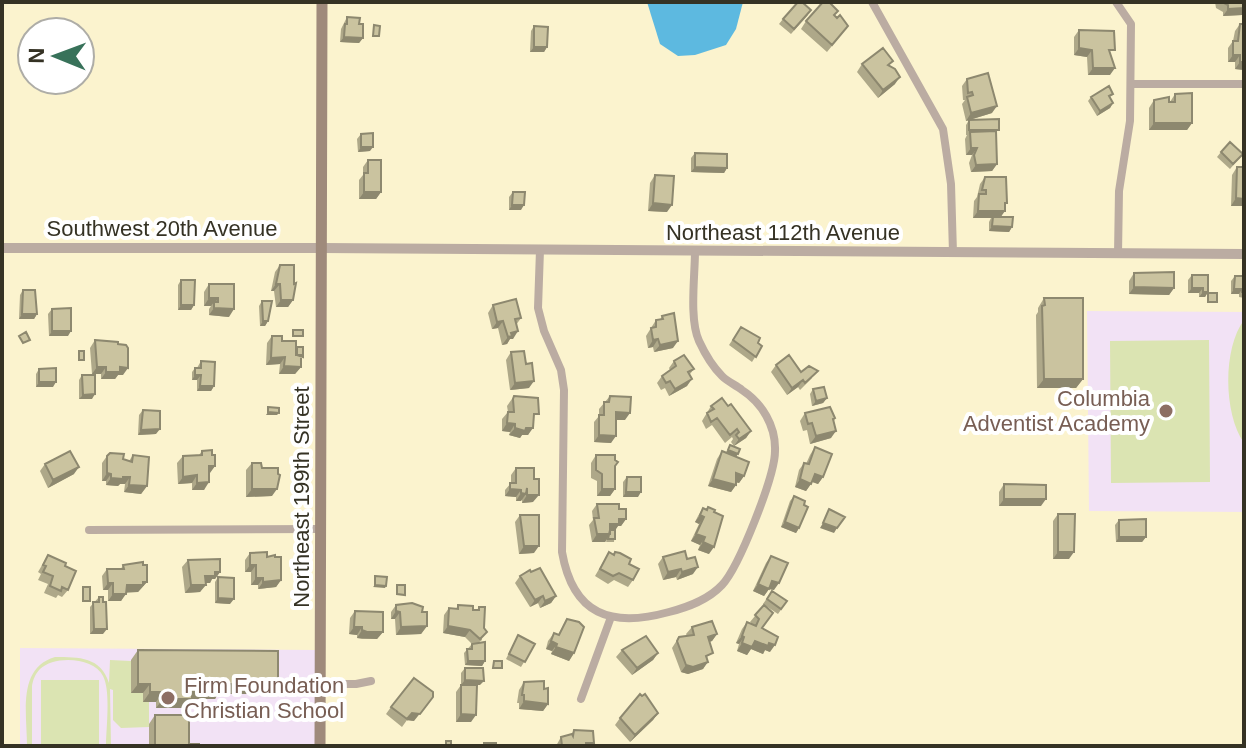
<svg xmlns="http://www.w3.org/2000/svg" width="1246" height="748" font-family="Helvetica,sans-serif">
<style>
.education{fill:#f2e2f5}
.green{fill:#dbe4b2}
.water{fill:#5db9e0}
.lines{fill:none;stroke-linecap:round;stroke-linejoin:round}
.minor{stroke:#bbaca2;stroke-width:8}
.tertiary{stroke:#bbaca2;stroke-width:10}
.secondary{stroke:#9f8a7b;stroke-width:11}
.wall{fill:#aea889}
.shaded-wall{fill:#8d886f}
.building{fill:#cac39f;stroke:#8d886f;stroke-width:2}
.education-dot{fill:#8d6e63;stroke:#fff;stroke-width:3}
.labels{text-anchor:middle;stroke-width:8;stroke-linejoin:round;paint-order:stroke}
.street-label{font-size:22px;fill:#353224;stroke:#fff}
.education-label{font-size:22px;fill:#785e54;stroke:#fff;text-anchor:end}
</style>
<rect width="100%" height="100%" fill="#fbf3ce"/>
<!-- education -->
<path class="education" d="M 1087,311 L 1244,312 L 1244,512 L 1089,511 Z
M 20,648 L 316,650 L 315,746 L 20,746 Z"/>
<!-- green -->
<path class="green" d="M 1244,320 L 1244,443 C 1223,413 1223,348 1244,320 Z
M 1209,340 L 1210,482 L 1111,483 L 1110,341 Z
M 55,657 C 79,657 101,657 109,683 L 110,660 L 131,661 L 131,693 L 143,693 L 143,701 L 149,702 L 149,727 L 121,728 L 113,720 L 113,690 L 110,689 L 111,746 L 106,746 C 106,728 111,691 103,676 C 94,657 54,655 40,669 C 35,674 33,680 32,686 L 32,746 L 27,746 C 27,714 17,668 55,657 Z
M 41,680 L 99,680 L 99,746 L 41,746 Z"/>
<!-- water -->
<path class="water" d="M 647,2 L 743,2 L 736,29 L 726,45 L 695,55 L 678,56 L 660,44 Z"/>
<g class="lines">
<!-- minor -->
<path class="minor" d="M 872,2 L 943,129 L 951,184 L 953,253
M 1116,2 L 1131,24 L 1130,121 L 1119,191 L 1118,254
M 1131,84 L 1244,84
M 540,250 L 538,308 L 544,331 L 561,370 L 564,390 L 562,552 C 573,615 611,628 669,612 C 688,607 708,600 722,585 C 739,567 775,476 775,451 C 776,426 762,403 742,390 C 736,385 728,382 722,376 C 712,366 705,354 699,341 C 689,319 695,276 695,251
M 89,530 L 320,529
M 320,684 L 356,684 L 371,681
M 581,699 L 611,617"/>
<!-- tertiary -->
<path class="tertiary" d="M 2,248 L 322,248 L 1244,254"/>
<!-- secondary -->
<path class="secondary" d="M 320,746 L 322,2"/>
</g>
<!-- wall -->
<path class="wall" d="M 1215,2 L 1244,2 L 1242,15 L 1223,16 L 1223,12 L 1216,8 Z
M 808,15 L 791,34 L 779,24 L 783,19 Z
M 835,16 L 848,26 L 827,52 L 801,29 L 806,21 Z
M 347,17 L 359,24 L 363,38 L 359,43 L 340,42 L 341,29 Z
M 1240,24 L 1244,24 L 1244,70 L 1235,69 L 1235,62 L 1228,62 L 1228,48 L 1233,41 L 1235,31 Z
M 534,26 L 547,47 L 544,52 L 530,52 L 531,31 Z
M 1079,30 L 1111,55 L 1110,75 L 1088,75 L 1087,57 L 1074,55 L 1074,37 Z
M 862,64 L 890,65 L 895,84 L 878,98 L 857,72 Z
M 967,79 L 992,113 L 966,121 L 962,104 L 965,100 L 963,100 L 962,86 Z
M 1175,94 L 1192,123 L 1187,130 L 1149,130 L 1149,108 L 1154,100 L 1170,102 Z
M 1091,97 L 1110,98 L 1113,103 L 1110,108 L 1097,116 L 1088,101 Z
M 969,120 L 996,135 L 997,164 L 992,171 L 971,172 L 969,163 L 972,155 L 966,155 L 965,139 L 967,135 L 966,135 L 966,125 Z
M 361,134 L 370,151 L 358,152 L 357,139 Z
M 1221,152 L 1243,154 L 1230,169 L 1217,157 Z
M 695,153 L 727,168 L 724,173 L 691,172 L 691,158 Z
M 368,160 L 381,192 L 376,199 L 359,199 L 359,180 L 363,175 L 363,167 Z
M 1237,167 L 1244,167 L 1244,206 L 1231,206 L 1232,175 Z
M 655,175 L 667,212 L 648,211 L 650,183 Z
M 985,177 L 1005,206 L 1001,217 L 1012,227 L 1009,232 L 989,231 L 989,222 L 991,218 L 973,218 L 974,201 L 977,197 L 980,184 Z
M 513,192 L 521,210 L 509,210 L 509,197 Z
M 280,265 L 293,300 L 288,307 L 276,307 L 274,291 L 271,291 L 275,272 Z
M 1134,273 L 1174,288 L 1169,295 L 1129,294 L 1129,281 Z
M 1192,275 L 1208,292 L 1205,297 L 1199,297 L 1199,293 L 1188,293 L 1188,280 Z
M 1235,276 L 1244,276 L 1244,298 L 1239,297 L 1239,294 L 1231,294 L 1231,281 Z
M 181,280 L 194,305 L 191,310 L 178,310 L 178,285 Z
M 209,284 L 229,317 L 209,315 L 209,309 L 211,306 L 204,306 L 204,292 Z
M 23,290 L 37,314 L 34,319 L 19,319 L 20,295 Z
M 1044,298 L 1083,379 L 1076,388 L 1037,388 L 1036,315 L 1038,312 L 1038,308 Z
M 262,301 L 268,321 L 265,326 L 260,326 L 259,306 Z
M 493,305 L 521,318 L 516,325 L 513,339 L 510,339 L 507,344 L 502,345 L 498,328 L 492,329 L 488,313 Z
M 52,309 L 68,336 L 49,336 L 48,314 Z
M 662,316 L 673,348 L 654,352 L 653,347 L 648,348 L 646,336 L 656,320 L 660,320 Z
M 741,327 L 762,346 L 752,362 L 729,345 Z
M 272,336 L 296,348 L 301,367 L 295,374 L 279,374 L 280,364 L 266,365 L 267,343 Z
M 95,340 L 123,375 L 118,375 L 115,379 L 101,379 L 101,374 L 92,374 L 90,348 Z
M 511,352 L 529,388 L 510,390 L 506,360 Z
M 201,361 L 214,386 L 211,391 L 197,391 L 197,380 L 192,380 L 192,372 L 195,368 L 197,368 Z
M 674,361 L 694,369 L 690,374 L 687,386 L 669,396 L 665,388 L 661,390 L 657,383 L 662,376 L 670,370 L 669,368 Z
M 776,365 L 801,372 L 812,378 L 800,390 L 798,387 L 787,395 L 771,372 Z
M 39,369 L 53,387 L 36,387 L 36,374 Z
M 82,375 L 92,399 L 79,399 L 79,380 Z
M 813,389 L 827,398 L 823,403 L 812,406 L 810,394 Z
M 514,396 L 534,421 L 528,435 L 522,435 L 520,438 L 509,435 L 510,432 L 502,431 L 502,419 L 508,412 L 507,406 Z
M 610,396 L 625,420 L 616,420 L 611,443 L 594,442 L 594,422 L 599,416 L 599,409 Z
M 711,406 L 728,406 L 751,431 L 746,438 L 734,446 L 731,442 L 733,439 L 732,437 L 725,443 L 712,425 L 706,429 L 702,421 Z
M 143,410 L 156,434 L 138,435 L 139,415 Z
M 805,413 L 835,418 L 834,421 L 831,438 L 810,444 L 807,430 L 803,431 L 800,421 Z
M 815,447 L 823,477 L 818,484 L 812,482 L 806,491 L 795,487 L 799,470 L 804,463 L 806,464 L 810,455 Z
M 202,451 L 212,455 L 215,466 L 209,473 L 204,490 L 192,490 L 192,483 L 178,484 L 177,463 L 183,456 L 199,455 Z
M 722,451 L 744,476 L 739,483 L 736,482 L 736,485 L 731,492 L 708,486 L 717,459 Z
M 133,455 L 147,486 L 141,494 L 124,492 L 125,484 L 120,484 L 118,486 L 106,485 L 106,481 L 102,481 L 102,463 L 107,456 L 129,461 Z
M 596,455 L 615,466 L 615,489 L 610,496 L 597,496 L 597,481 L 591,478 L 591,463 Z
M 252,463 L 262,468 L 272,496 L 246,497 L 246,470 Z
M 45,464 L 74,474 L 48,488 L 40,471 Z
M 516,468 L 533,502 L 522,503 L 522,498 L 521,501 L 516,501 L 516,497 L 505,496 L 505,490 L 511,483 L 511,475 Z
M 627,477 L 638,497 L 623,497 L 623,482 Z
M 1004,484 L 1041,506 L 999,506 L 999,492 Z
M 794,496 L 799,528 L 796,533 L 781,527 L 790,501 Z
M 597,504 L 619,509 L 626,519 L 621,526 L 618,526 L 615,530 L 614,542 L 606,542 L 607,540 L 605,542 L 592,542 L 589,525 L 593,520 L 592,511 Z
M 708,507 L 709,554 L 698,550 L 700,545 L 691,541 L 699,524 L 695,522 L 698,516 L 703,508 L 706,510 Z
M 1058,514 L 1069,559 L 1053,559 L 1053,521 Z
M 520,515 L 534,553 L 519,554 L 515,522 Z
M 1119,520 L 1146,537 L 1142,542 L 1116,542 L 1115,525 Z
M 609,552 L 633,580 L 628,587 L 614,580 L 608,584 L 595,576 Z
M 250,553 L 267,557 L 281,580 L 276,587 L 258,589 L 258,585 L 251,585 L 251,572 L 245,572 L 245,560 Z
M 48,555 L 65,566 L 68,590 L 62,597 L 58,595 L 56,598 L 44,593 L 48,584 L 38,580 L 41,574 L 38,572 Z
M 771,556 L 774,590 L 769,589 L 764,596 L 753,591 L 766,563 Z
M 663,557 L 693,574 L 677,580 L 676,577 L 663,580 L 658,564 Z
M 188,560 L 220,572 L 215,579 L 212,579 L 210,583 L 206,583 L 200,592 L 185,593 L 182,567 Z
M 123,565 L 147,582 L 138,592 L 126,592 L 121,601 L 108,601 L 108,590 L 103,590 L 102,576 L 107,569 L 121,569 Z
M 531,572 L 556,596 L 551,603 L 540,608 L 538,603 L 530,607 L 515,583 L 520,576 Z
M 218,577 L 230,604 L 215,603 L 215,582 Z
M 772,591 L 787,601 L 778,614 L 763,604 Z
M 99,597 L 103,602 L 103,634 L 90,634 L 90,607 Z
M 396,605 L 427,626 L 421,634 L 396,635 L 395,619 L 391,619 L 391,612 Z
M 458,605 L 473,610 L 477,610 L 479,607 L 482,640 L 478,643 L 485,661 L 482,666 L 465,665 L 464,653 L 472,644 L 465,637 L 443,633 L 444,615 L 449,608 L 456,609 Z
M 764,605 L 762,628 L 770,652 L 765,650 L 763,654 L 751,649 L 747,655 L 737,651 L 739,644 L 736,643 L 742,629 L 747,622 L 752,624 L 750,622 Z
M 355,611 L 383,632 L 377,639 L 362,639 L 357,638 L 357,635 L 349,634 L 350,618 Z
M 567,619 L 574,653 L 569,661 L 551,654 L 552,651 L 546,649 L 548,641 L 554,633 L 558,635 Z
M 692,627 L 717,634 L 712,641 L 709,642 L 707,661 L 703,669 L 688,674 L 681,672 L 672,648 L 679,637 L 687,636 L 686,634 Z
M 518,635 L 535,644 L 521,667 L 506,659 Z
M 138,650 L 272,694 L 218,694 L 215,699 L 192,699 L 185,708 L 156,708 L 156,702 L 143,702 L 143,693 L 131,693 L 131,660 Z
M 622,650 L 658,653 L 653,660 L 632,675 L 616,657 Z
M 465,668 L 480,685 L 477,685 L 471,722 L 456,722 L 456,692 L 461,685 L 461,673 Z
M 524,682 L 544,689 L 548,704 L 543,711 L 519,709 L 519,703 L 517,703 L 519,690 Z
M 391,707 L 414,721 L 407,720 L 402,727 L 386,714 Z
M 658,713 L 653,720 L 630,742 L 615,725 L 620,718 Z
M 155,715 L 189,744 L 199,746 L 149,746 L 149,724 Z
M 574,730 L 592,745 L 597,746 L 556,746 L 561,737 L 571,735 Z"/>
<!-- shaded-wall -->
<path class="shaded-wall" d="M 1244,8 L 1244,13 L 1242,15 L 1223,16 L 1228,9 Z
M 344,37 L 363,38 L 359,43 L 340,42 Z
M 534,47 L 547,47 L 544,52 L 530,52 Z
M 1079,48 L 1092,50 L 1087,57 L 1074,55 Z
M 1233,55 L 1240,55 L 1235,62 L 1228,62 Z
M 1240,62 L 1244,62 L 1244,70 L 1235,69 Z
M 1093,68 L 1115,68 L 1110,75 L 1088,75 Z
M 900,77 L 895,84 L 878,98 L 883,90 Z
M 1113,103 L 1110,108 L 1097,116 L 1100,111 Z
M 997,106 L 992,113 L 966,121 L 971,113 Z
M 1154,123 L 1192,123 L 1187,130 L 1149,130 Z
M 361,147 L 373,147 L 370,151 L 358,152 Z
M 971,148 L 977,148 L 972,155 L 966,155 Z
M 997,164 L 992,171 L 971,172 L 976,165 Z
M 695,167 L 727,168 L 724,173 L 691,172 Z
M 364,192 L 381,192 L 376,199 L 359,199 Z
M 1236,198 L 1244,199 L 1244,206 L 1231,206 Z
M 653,203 L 672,205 L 667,212 L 648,211 Z
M 512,205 L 524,205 L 521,210 L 509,210 Z
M 978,211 L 1005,211 L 1000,218 L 973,218 Z
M 992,226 L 1012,227 L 1009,232 L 989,231 Z
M 276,284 L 280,284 L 274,291 L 271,291 Z
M 1134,287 L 1174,288 L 1169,295 L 1129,294 Z
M 1192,288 L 1203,288 L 1199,293 L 1188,293 Z
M 1234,289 L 1242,289 L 1239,294 L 1231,294 Z
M 1203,292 L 1208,292 L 1205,297 L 1199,297 Z
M 209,298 L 218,298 L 214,305 L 214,302 L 211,306 L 204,306 Z
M 281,300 L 293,300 L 288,307 L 276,307 Z
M 181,305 L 194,305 L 191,310 L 178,310 Z
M 214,308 L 234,309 L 229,317 L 209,315 Z
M 22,314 L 37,314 L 34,319 L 19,319 Z
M 263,321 L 268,321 L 265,326 L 260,326 Z
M 503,321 L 498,328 L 492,329 L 497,322 Z
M 52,331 L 71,331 L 68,336 L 49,336 Z
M 518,331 L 513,339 L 510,339 L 507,344 L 502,345 L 511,333 Z
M 658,339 L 653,347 L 648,348 L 653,340 Z
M 678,341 L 673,348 L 654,352 L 660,345 Z
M 285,357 L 280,364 L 266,365 L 271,358 Z
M 284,366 L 301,367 L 295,374 L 279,374 Z
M 97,367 L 106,367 L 101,374 L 92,374 Z
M 120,367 L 128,368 L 123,375 L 118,375 L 115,379 L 101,379 L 106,372 Z
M 195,375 L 201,375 L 197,380 L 192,380 Z
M 692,379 L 687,386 L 669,396 L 675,389 Z
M 1044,379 L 1083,379 L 1076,388 L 1037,388 Z
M 803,380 L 798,387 L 787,395 L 792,388 Z
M 534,381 L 529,388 L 510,390 L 515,383 Z
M 39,382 L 56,382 L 53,387 L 36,387 Z
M 200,386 L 214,386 L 211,391 L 197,391 Z
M 95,394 L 92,399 L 79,399 L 83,395 Z
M 827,398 L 823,403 L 812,406 L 816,401 Z
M 268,412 L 279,413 L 277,415 L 266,415 Z
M 616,412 L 630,413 L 625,420 L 611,420 Z
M 507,423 L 515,424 L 510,432 L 502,431 Z
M 515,428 L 533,428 L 528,435 L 522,435 L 520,438 L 509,435 Z
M 160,429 L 156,434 L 138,435 L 141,430 Z
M 751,431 L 746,438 L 734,446 L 739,439 Z
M 836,431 L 831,438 L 810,444 L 816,436 Z
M 599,435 L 616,436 L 611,443 L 594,442 Z
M 728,450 L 738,454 L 736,457 L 726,452 Z
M 209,466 L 215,466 L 210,473 L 204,474 Z
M 79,467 L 74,474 L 48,488 L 53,480 Z
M 107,473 L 111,474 L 106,481 L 102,481 Z
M 736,473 L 744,476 L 739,483 L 731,481 Z
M 815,474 L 823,477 L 818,484 L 810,481 Z
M 197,475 L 192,483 L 178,484 L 183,477 Z
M 123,477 L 130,477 L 125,484 L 120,484 L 118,486 L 106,485 L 111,478 Z
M 713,479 L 736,485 L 731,492 L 708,486 Z
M 800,479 L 811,484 L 806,491 L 795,487 Z
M 209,482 L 204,490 L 192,490 L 197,483 Z
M 129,485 L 147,486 L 141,494 L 124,492 Z
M 252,489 L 277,489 L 272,496 L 246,497 Z
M 510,489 L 521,490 L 516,497 L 505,496 Z
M 602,489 L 615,489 L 610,496 L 597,496 Z
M 626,492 L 641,492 L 638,497 L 623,497 Z
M 521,493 L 526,494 L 521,501 L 516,501 Z
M 527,495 L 539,495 L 533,502 L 522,503 Z
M 1004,499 L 1046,499 L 1041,506 L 999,506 Z
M 700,515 L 704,517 L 699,524 L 695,522 Z
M 619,519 L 626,519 L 621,526 L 618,526 L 614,532 L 605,532 L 610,524 Z
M 785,522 L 799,528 L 796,533 L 781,527 Z
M 823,523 L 837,528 L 834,533 L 820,528 Z
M 597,534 L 610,534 L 605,542 L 592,542 Z
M 696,534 L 705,537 L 700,545 L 691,541 Z
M 1119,537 L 1146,537 L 1142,542 L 1116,542 Z
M 703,542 L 714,547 L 709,554 L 698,550 Z
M 524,546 L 539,546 L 534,553 L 519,554 Z
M 1058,552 L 1074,552 L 1069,559 L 1053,559 Z
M 250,565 L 256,565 L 251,572 L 245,572 Z
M 698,567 L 693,574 L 677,580 L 682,572 Z
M 681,569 L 676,577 L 663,580 L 668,572 Z
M 215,572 L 220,572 L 215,579 L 212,579 L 210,583 L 200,583 L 205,576 Z
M 256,578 L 263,578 L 258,585 L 251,585 Z
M 281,580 L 276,587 L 258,589 L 263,582 Z
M 772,581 L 779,583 L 774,590 L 769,589 L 764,596 L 753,591 L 758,584 Z
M 147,582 L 138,592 L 122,593 L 127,585 Z
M 108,583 L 113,583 L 108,590 L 103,590 Z
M 191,585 L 206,585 L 200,592 L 185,593 Z
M 375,585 L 386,586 L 385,588 L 373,587 Z
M 113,594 L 126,594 L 121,601 L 108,601 Z
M 543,596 L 538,603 L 530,607 L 535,600 Z
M 556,596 L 551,603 L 540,608 L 545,601 Z
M 218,598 L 234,599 L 230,604 L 215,603 Z
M 396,611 L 400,612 L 395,619 L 391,619 Z
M 427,626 L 421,634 L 396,635 L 401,627 Z
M 448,626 L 470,630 L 465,637 L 443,633 Z
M 354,627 L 362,627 L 357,635 L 349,634 Z
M 94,629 L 107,629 L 103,634 L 90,634 Z
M 362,630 L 383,632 L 377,639 L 357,638 Z
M 717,634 L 712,641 L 703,644 L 708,637 Z
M 742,636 L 744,637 L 739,644 L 736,643 Z
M 551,641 L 557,644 L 552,651 L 546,649 Z
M 755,641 L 769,643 L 775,645 L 770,652 L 765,650 L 763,654 L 751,649 L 747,655 L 737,651 L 742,643 Z
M 556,647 L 574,653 L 569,661 L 551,654 Z
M 658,653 L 653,660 L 632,675 L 637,668 Z
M 468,661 L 485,661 L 482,666 L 465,665 Z
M 708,662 L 703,669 L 688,674 L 681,672 L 686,665 Z
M 465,680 L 484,681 L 480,685 L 461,685 Z
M 138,684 L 150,684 L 143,693 L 131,693 Z
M 222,684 L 278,685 L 272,694 L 218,694 L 215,699 L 185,699 L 192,689 Z
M 150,692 L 163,692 L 156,702 L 143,702 Z
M 433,697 L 414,721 L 407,720 L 402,727 L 412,713 Z
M 163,699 L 192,699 L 185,708 L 156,708 Z
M 524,701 L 548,704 L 543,711 L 519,709 Z
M 658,713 L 653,720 L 630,742 L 635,735 Z
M 461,714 L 476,715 L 471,722 L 456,722 Z"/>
<!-- building -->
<path class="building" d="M 798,2 L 802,2 L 811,10 L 794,29 L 783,19 Z
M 823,2 L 829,2 L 838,11 L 834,15 L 837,18 L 840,15 L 848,26 L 832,45 L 806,21 Z
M 1222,2 L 1244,2 L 1244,8 L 1228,9 L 1228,5 Z
M 347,17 L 360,18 L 359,24 L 363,24 L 363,38 L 344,37 L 345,24 L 347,24 Z
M 1240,24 L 1244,24 L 1244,62 L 1240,62 L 1240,55 L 1233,55 L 1233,41 L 1238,41 Z
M 374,25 L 380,26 L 379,36 L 373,36 Z
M 534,26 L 548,27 L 547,47 L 534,47 Z
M 1079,30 L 1114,31 L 1115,50 L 1109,50 L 1115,68 L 1093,68 L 1092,50 L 1079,48 Z
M 883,48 L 893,61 L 888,65 L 895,69 L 900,77 L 883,90 L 862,64 Z
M 988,73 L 997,106 L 971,113 L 967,97 L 973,95 L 972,92 L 968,93 L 967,79 Z
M 1109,86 L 1113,94 L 1109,96 L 1113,103 L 1100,111 L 1091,97 Z
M 1192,93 L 1192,123 L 1154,123 L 1154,100 L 1169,97 L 1169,102 L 1175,102 L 1175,94 Z
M 999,119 L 999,130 L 969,130 L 969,120 Z
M 996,131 L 997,164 L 976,165 L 974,155 L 977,148 L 971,148 L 970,132 Z
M 373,133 L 373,147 L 361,147 L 361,134 Z
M 1230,142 L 1243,154 L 1233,164 L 1221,152 Z
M 695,153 L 727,154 L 727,168 L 695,167 Z
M 368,160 L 381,160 L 381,192 L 364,192 L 364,173 L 368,173 Z
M 1237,167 L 1244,167 L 1244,199 L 1236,198 Z
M 655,175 L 674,176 L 672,205 L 653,203 Z
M 985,177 L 1006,177 L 1007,203 L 1005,203 L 1005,211 L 978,211 L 979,194 L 986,194 L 986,190 L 982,190 Z
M 513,192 L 525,192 L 524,205 L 512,205 Z
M 993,217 L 1013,217 L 1012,227 L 992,226 Z
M 280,265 L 294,265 L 294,284 L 296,283 L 293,300 L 281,300 L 280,284 L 276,284 Z
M 1174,272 L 1174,288 L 1134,287 L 1134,273 Z
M 1192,275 L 1208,275 L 1208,292 L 1203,292 L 1203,288 L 1192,288 Z
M 1235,276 L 1244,276 L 1244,292 L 1242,292 L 1242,289 L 1234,289 Z
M 181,280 L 195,280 L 194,305 L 181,305 Z
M 209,284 L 234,284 L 234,309 L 214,308 L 214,302 L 218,302 L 218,298 L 209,298 Z
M 23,290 L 35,290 L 37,314 L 22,314 Z
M 1208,293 L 1217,293 L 1217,302 L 1208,302 Z
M 1044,298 L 1083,298 L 1083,379 L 1044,379 L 1042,306 L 1045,305 Z
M 516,299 L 521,318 L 515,319 L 518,331 L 511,333 L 512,336 L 508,337 L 503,321 L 497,322 L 493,305 Z
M 262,301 L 272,301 L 268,321 L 263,321 Z
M 71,308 L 71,331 L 52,331 L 52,309 Z
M 674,313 L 678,341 L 660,345 L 658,339 L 653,340 L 651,328 L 656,327 L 656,320 L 663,319 L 662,316 Z
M 741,327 L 760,338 L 758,343 L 762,346 L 756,357 L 733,340 Z
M 293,330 L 303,330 L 303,336 L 293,336 Z
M 26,332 L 30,340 L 23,343 L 19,336 Z
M 272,336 L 282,336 L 282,341 L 296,341 L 296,355 L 301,355 L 301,367 L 284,366 L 285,357 L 271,358 Z
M 95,340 L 118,342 L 118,344 L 126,345 L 128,348 L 128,368 L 120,367 L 120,372 L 106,372 L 106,367 L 97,367 Z
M 297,347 L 303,347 L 303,357 L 297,355 Z
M 79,351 L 84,351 L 84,360 L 79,360 Z
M 524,351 L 526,364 L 532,363 L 534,381 L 515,383 L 511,352 Z
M 684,355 L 694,369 L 688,372 L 692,379 L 675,389 L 670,381 L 666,383 L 662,376 L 676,366 L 674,361 Z
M 789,355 L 801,372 L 809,366 L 818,371 L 805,383 L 803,380 L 792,388 L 776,365 Z
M 201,361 L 215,362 L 214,386 L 200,386 L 201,375 L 195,375 L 195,368 L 201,368 Z
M 56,368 L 56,382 L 39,382 L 39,369 Z
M 82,375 L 95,375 L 95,394 L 83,395 Z
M 824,387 L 827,398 L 816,401 L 813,389 Z
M 514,396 L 538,398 L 539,414 L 534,414 L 533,428 L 526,428 L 525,431 L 515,428 L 515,424 L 507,423 L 508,412 L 514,412 L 513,399 Z
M 610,396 L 631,397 L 630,413 L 616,412 L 616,436 L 599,435 L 599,415 L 604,415 L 604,402 L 609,402 Z
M 722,398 L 728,406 L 731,404 L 751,431 L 739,439 L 736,435 L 739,432 L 737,429 L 730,435 L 717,418 L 711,422 L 707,413 L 714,409 L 711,406 Z
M 268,407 L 279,408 L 279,413 L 268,412 Z
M 830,407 L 835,418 L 833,419 L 836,431 L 816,436 L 812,423 L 808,424 L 805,413 Z
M 143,410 L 160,411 L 160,429 L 141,430 Z
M 730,445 L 740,449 L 738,454 L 728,450 Z
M 815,447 L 832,454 L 823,477 L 815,474 L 811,484 L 800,479 L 804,463 L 809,464 Z
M 212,450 L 212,455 L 215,455 L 215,466 L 209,466 L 209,482 L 197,483 L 197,475 L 183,477 L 183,456 L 202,455 L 202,451 Z
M 70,451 L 79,467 L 53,480 L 45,464 Z
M 722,451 L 749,462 L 744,476 L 736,473 L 736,485 L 713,479 Z
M 110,453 L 124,454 L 123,459 L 132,462 L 133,455 L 149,457 L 147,486 L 129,485 L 130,477 L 123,477 L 123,479 L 111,478 L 111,474 L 107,473 L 107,456 Z
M 596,455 L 615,455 L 615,460 L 618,462 L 615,466 L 615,489 L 602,489 L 602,474 L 596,470 Z
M 252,463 L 261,463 L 262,468 L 278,468 L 278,474 L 280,475 L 277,489 L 252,489 Z
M 516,468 L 534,468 L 534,479 L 539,479 L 539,495 L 527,495 L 527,488 L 526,494 L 521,493 L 521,490 L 510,489 L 510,483 L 516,483 Z
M 627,477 L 641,477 L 641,492 L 626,492 Z
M 1004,484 L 1046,485 L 1046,499 L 1004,499 Z
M 794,496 L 805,501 L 804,505 L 808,507 L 799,528 L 785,522 Z
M 597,504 L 619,504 L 619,509 L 626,509 L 626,519 L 619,519 L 619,524 L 610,524 L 610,534 L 597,534 L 594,518 L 599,518 Z
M 708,507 L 715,510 L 714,512 L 723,516 L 714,547 L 703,542 L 705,537 L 696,534 L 704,517 L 700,515 L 703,508 L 707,510 Z
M 829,509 L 845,517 L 837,528 L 823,523 Z
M 1058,514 L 1075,514 L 1074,552 L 1058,552 Z
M 520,515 L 539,515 L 539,546 L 524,546 Z
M 1146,519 L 1146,537 L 1119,537 L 1119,520 Z
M 610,530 L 615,530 L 615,539 L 608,539 Z
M 685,551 L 687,559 L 695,557 L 698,567 L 682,572 L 681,569 L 668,572 L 663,557 Z
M 267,552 L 267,557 L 275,555 L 275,557 L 281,557 L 281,580 L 263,582 L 263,578 L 256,578 L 256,565 L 250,565 L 250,553 Z
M 609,552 L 614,555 L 615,552 L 620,553 L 631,559 L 629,564 L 639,569 L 633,580 L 619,573 L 613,576 L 600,569 Z
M 48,555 L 66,563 L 65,566 L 76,571 L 68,590 L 62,587 L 61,591 L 50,586 L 53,576 L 43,572 L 46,566 L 43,565 Z
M 771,556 L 788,563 L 779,583 L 772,581 L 769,589 L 758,584 Z
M 220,559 L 220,572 L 215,572 L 215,576 L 205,576 L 206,585 L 191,585 L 188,560 Z
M 143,562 L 143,565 L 147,565 L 147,582 L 143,582 L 143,585 L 127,585 L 126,594 L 113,594 L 113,583 L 108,583 L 107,569 L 124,569 L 123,565 Z
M 540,568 L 556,596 L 545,601 L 543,596 L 535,600 L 520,576 L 530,570 L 531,572 Z
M 375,576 L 387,577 L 386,586 L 375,585 Z
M 218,577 L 234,578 L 234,599 L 218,598 Z
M 397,585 L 405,585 L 405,595 L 397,594 Z
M 83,587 L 90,587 L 90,601 L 83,601 Z
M 772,591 L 787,601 L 781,609 L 767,599 Z
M 99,597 L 103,597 L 103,602 L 106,602 L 107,629 L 94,629 L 93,602 L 99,602 Z
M 412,603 L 423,607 L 422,612 L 427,612 L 427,626 L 401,627 L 400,612 L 396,611 L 396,605 Z
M 458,605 L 473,606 L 473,610 L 479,610 L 479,607 L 485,607 L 484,628 L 487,632 L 480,639 L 470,630 L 448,626 L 449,608 L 458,609 Z
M 764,605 L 773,613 L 762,628 L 778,637 L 775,645 L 769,643 L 768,646 L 755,641 L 752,647 L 742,643 L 744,637 L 742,636 L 747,622 L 756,626 L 759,619 L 755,615 Z
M 355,611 L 383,612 L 383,632 L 367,632 L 362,630 L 362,627 L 354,627 Z
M 567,619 L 579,622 L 584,627 L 574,653 L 556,647 L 557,644 L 551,641 L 554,633 L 559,635 Z
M 712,621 L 717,634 L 708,637 L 713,653 L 706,656 L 708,662 L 693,667 L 686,665 L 677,641 L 679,637 L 694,635 L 692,627 Z
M 518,635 L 535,644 L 525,662 L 509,654 Z
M 646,636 L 658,653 L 637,668 L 622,650 Z
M 485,642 L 485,661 L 468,661 L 467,649 L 472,649 L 472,644 Z
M 138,650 L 278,651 L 278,685 L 222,684 L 222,689 L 192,689 L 192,699 L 163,699 L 163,692 L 150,692 L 150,684 L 138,684 Z
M 494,661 L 502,661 L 502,668 L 493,668 Z
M 465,668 L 483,668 L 484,681 L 465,680 Z
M 414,678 L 433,692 L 433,697 L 420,714 L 412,713 L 407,719 L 391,707 Z
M 544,681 L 544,689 L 548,688 L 548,704 L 524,701 L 524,695 L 522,695 L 524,682 Z
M 461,685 L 477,685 L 476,715 L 461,714 Z
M 640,694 L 642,696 L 645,694 L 658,713 L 635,735 L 620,718 Z
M 155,715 L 189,715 L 189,744 L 199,744 L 199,746 L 155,746 Z
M 574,730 L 593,731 L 594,743 L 586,743 L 586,745 L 597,745 L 597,746 L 562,746 L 561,737 L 572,734 L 573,736 Z
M 446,741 L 451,741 L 451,745 L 458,746 L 440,746 L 446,746 Z
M 484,743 L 496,743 L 496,746 L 484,746 Z"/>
<!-- markers -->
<g class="education-dot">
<circle cx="1166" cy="411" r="8"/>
<circle cx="168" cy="698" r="8"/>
</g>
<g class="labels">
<!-- street labels -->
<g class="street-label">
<text x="162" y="236">Southwest 20th Avenue</text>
<text x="783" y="240">Northeast 112th Avenue</text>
<text transform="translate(301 497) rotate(-90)" y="8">Northeast 199th Street</text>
</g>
<!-- education labels -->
<g class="education-label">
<text x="1150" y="406">Columbia<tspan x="1150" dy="25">Adventist Academy</tspan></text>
<text x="184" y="693" text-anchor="start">Firm Foundation<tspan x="184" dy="25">Christian School</tspan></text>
</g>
</g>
<!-- border -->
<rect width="1246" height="748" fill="none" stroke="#353224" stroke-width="8"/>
<!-- north arrow -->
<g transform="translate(56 56) rotate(271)"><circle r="38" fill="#ffffff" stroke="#aeada7" stroke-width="2"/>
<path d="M0-6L14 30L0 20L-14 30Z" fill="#38725a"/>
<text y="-12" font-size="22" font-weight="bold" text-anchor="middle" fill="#353224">N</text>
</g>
</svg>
